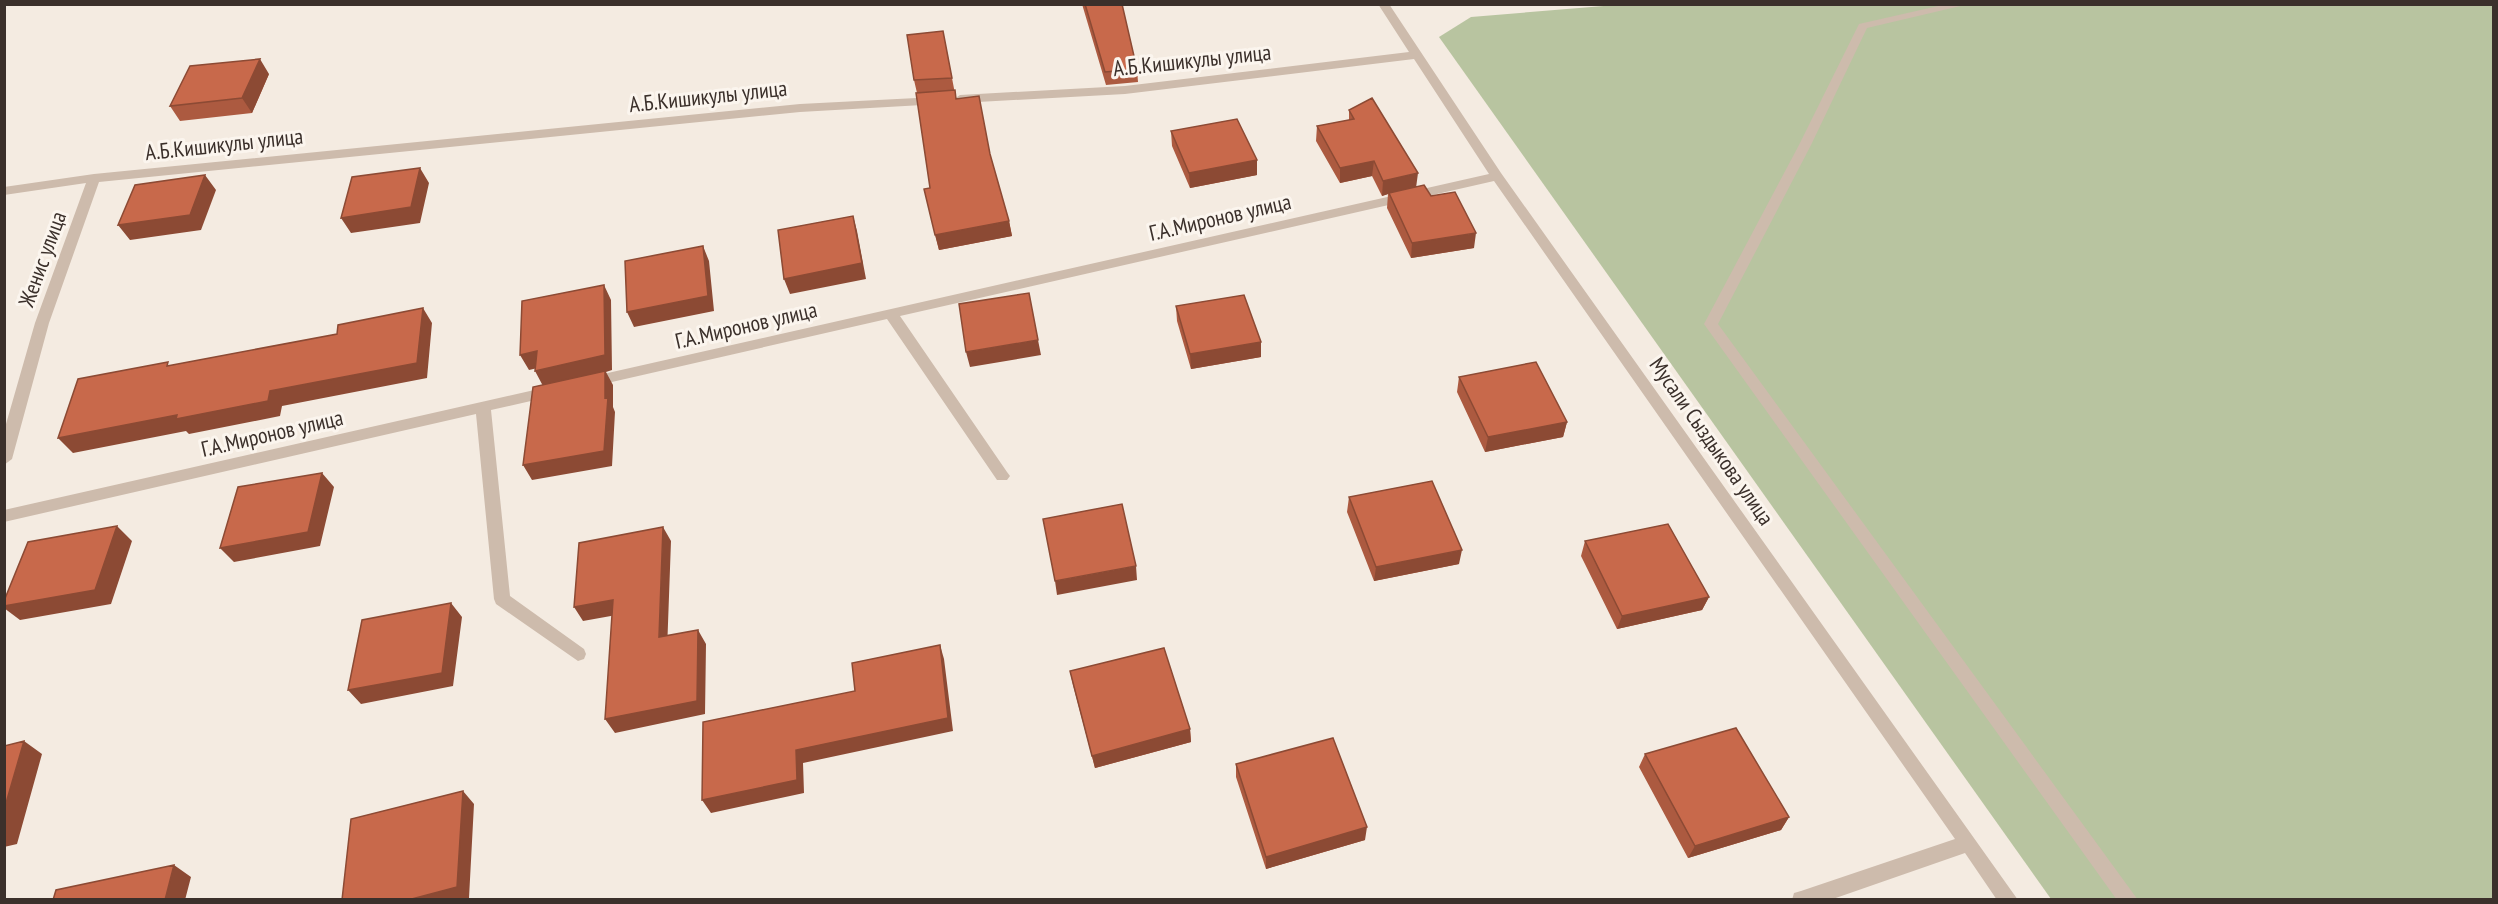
<svg xmlns="http://www.w3.org/2000/svg" width="2498" height="904" font-family="'PT Sans Narrow',sans-serif">
<style>
.green{fill:#b8c4a0}
.lines{fill:none;stroke-linecap:round;stroke-linejoin:round}
.minor{fill:#cdbbac;fill-rule:evenodd}
.wall{fill:#ac5a40}
.shaded-wall{fill:#8c4a34}
.building{fill:#c8694b;stroke:#8c4a34;stroke-width:1.5}
.labels{text-anchor:middle;stroke-width:6;stroke-linejoin:round;paint-order:stroke}
.street-label{font-size:22px;fill:#3b302b;stroke:#fbf5ee}
</style>
<rect width="100%" height="100%" fill="#f4ebe1"/>
<!-- green -->
<path class="green" d="M 1628,4 L 2493,5 L 2493,899 L 2051,899 L 1439,37 L 1471,17 Z"/>
<g class="lines">
<!-- minor -->
<path class="minor" d="M 1378,4 L 1389,4 L 1501,173 L 2018,900 L 1997,900 L 1965,853 L 1830,900 L 1792,900 L 1794,893 L 1801,891 L 1955,839 L 1494,181 L 900,316 L 1007,472 L 1010,476 L 1007,480 L 997,480 L 887,319 L 590,387 L 583,382 L 590,377 L 1489,174 L 1414,59 L 1125,94 L 960,103 L 954,99 L 960,95 L 1125,86 L 1409,52 Z
M 1947,4 L 1969,4 L 1867,28 L 1811,145 L 1718,324 L 2138,900 L 2117,900 L 1704,324 L 1799,145 L 1859,24 Z
M 936,97 L 942,101 L 940,104 L 800,112 L 99,182 L 49,323 L 12,459 L 4,465 L 4,431 L 35,323 L 86,183 L 4,195 L 4,187 L 94,174 L 800,104 Z
M 552,386 L 559,391 L 557,395 L 491,410 L 510,596 L 584,649 L 586,654 L 584,659 L 578,661 L 496,604 L 494,599 L 476,414 L 4,522 L 4,510 Z"/>
</g>
<!-- wall -->
<path class="wall" d="M 1082,4 L 1122,4 L 1137,69 L 1138,82 L 1106,85 Z
M 943,31 L 956,99 L 990,154 L 1009,221 L 1012,236 L 939,250 L 924,189 L 930,188 L 917,93 L 914,80 Z
M 269,74 L 252,113 L 180,121 L 170,106 Z
M 1349,110 L 1416,186 L 1431,196 L 1474,248 L 1411,258 L 1387,208 L 1388,194 L 1382,196 L 1372,176 L 1340,183 L 1316,141 L 1317,126 L 1349,120 Z
M 1171,131 L 1257,160 L 1257,175 L 1190,188 L 1172,146 Z
M 1176,306 L 1261,342 L 1261,357 L 1191,369 L 1177,321 Z
M 1459,377 L 1567,422 L 1563,437 L 1485,452 L 1457,392 Z
M 1349,497 L 1459,564 L 1374,581 L 1347,512 Z
M 1585,541 L 1709,597 L 1702,610 L 1617,629 L 1581,556 Z
M 1070,671 L 1190,729 L 1191,742 L 1095,768 L 1073,685 Z
M 1645,754 L 1789,817 L 1781,830 L 1688,858 L 1639,767 Z
M 1236,764 L 1365,840 L 1266,869 L 1236,777 Z"/>
<!-- shaded-wall -->
<path class="shaded-wall" d="M 260,59 L 269,74 L 252,113 L 242,98 Z
M 1257,160 L 1257,175 L 1190,188 L 1189,173 Z
M 1374,161 L 1372,176 L 1340,183 L 1340,168 Z
M 420,168 L 429,183 L 420,223 L 351,233 L 341,218 Z
M 1418,173 L 1416,188 L 1389,193 L 1388,194 L 1382,196 L 1383,181 Z
M 205,175 L 216,190 L 201,230 L 130,240 L 118,225 Z
M 853,216 L 857,231 L 866,279 L 790,294 L 784,279 Z
M 1009,221 L 1012,236 L 939,250 L 935,235 Z
M 1476,233 L 1474,248 L 1411,258 L 1412,243 Z
M 703,246 L 709,261 L 714,311 L 634,327 L 627,312 Z
M 604,285 L 611,300 L 612,370 L 606,372 L 613,385 L 613,407 L 615,412 L 612,466 L 532,480 L 523,465 L 543,386 L 535,371 Z
M 423,308 L 432,323 L 427,378 L 282,406 L 280,416 L 189,434 L 186,431 L 73,453 L 58,438 L 270,391 Z
M 1038,340 L 1041,355 L 970,367 L 966,352 Z
M 1261,342 L 1261,357 L 1191,369 L 1190,354 Z
M 537,351 L 546,366 L 529,370 L 520,355 Z
M 1567,422 L 1563,437 L 1485,452 L 1488,437 Z
M 322,473 L 334,487 L 320,546 L 234,562 L 220,548 Z
M 117,526 L 132,541 L 111,604 L 20,620 L 4,608 L 4,606 Z
M 663,527 L 671,541 L 667,651 L 659,637 Z
M 1462,550 L 1459,564 L 1374,581 L 1376,567 Z
M 1136,566 L 1137,580 L 1057,595 L 1055,581 Z
M 1709,597 L 1702,610 L 1617,629 L 1622,616 Z
M 613,600 L 622,614 L 583,621 L 574,607 Z
M 451,603 L 462,617 L 453,686 L 361,704 L 348,690 Z
M 698,630 L 706,644 L 705,714 L 615,733 L 605,719 Z
M 940,645 L 944,659 L 953,731 L 803,763 L 804,793 L 711,813 L 702,800 L 796,750 Z
M 1190,729 L 1191,742 L 1095,768 L 1092,756 Z
M 24,741 L 42,754 L 17,844 L 4,847 L 4,810 Z
M 463,791 L 474,804 L 469,898 L 465,900 L 408,900 Z
M 1789,817 L 1781,830 L 1688,858 L 1695,846 Z
M 1367,827 L 1365,840 L 1266,869 L 1266,857 Z
M 174,865 L 191,877 L 185,900 L 165,900 Z"/>
<!-- building -->
<path class="building" d="M 1085,4 L 1122,4 L 1137,69 L 1105,72 Z
M 943,31 L 952,78 L 914,80 L 907,35 Z
M 260,59 L 242,98 L 170,106 L 190,66 Z
M 955,90 L 956,99 L 979,96 L 990,154 L 1009,221 L 935,235 L 924,189 L 930,188 L 916,93 Z
M 1372,98 L 1418,173 L 1383,181 L 1374,161 L 1340,168 L 1317,126 L 1354,119 L 1349,110 Z
M 1237,119 L 1257,160 L 1189,173 L 1171,131 Z
M 420,168 L 411,207 L 341,218 L 352,177 Z
M 205,175 L 190,215 L 118,225 L 135,185 Z
M 1424,185 L 1431,196 L 1455,192 L 1476,233 L 1412,243 L 1389,193 Z
M 853,216 L 862,263 L 784,279 L 778,230 Z
M 703,246 L 708,296 L 627,312 L 625,261 Z
M 604,285 L 605,355 L 535,371 L 537,351 L 520,355 L 522,301 Z
M 1029,293 L 1038,340 L 966,352 L 959,304 Z
M 1244,295 L 1261,342 L 1190,354 L 1176,306 Z
M 423,308 L 417,363 L 270,391 L 268,401 L 176,419 L 177,415 L 58,438 L 78,379 L 168,362 L 167,366 L 337,334 L 338,325 Z
M 1536,362 L 1567,422 L 1488,437 L 1459,377 Z
M 605,371 L 605,398 L 608,397 L 604,451 L 523,465 L 533,387 Z
M 322,473 L 308,532 L 220,548 L 238,487 Z
M 1432,481 L 1462,550 L 1376,567 L 1349,497 Z
M 1122,504 L 1136,566 L 1055,581 L 1043,519 Z
M 1668,524 L 1709,597 L 1622,616 L 1585,541 Z
M 117,526 L 95,590 L 4,606 L 4,601 L 28,542 Z
M 663,527 L 659,637 L 698,630 L 697,701 L 605,719 L 613,600 L 574,607 L 579,543 Z
M 451,603 L 442,673 L 348,690 L 362,620 Z
M 940,645 L 948,718 L 796,750 L 797,780 L 702,800 L 703,722 L 855,691 L 852,663 Z
M 1164,648 L 1190,729 L 1092,756 L 1070,671 Z
M 1736,728 L 1789,817 L 1695,846 L 1645,754 Z
M 1333,738 L 1367,827 L 1266,857 L 1236,764 Z
M 24,741 L 4,810 L 4,746 Z
M 463,791 L 457,887 L 408,900 L 342,900 L 351,819 Z
M 174,865 L 165,900 L 53,900 L 56,890 Z"/>
<g class="labels">
<!-- street labels -->
<g class="street-label">
<text transform="translate(1192 60) rotate(-6)" y="8">А.Б.Кишикулы улица</text>
<text transform="translate(708 96) rotate(-6)" y="8">А.Б.Кишикулы улица</text>
<text transform="translate(224 144) rotate(-6)" y="8">А.Б.Кишикулы улица</text>
<text transform="translate(1220 217) rotate(-13)" y="8">Г.А.Миронов улица</text>
<text transform="translate(42 259) rotate(-70)" y="8">Женис улица</text>
<text transform="translate(746 325) rotate(-13)" y="8">Г.А.Миронов улица</text>
<text transform="translate(272 433) rotate(-13)" y="8">Г.А.Миронов улица</text>
<text transform="translate(1712 441) rotate(55)" y="8">Мусали Сыздыкова улица</text>
</g>
</g>
<!-- border -->
<rect width="2498" height="904" fill="none" stroke="#3b302b" stroke-width="12"/>
</svg>
